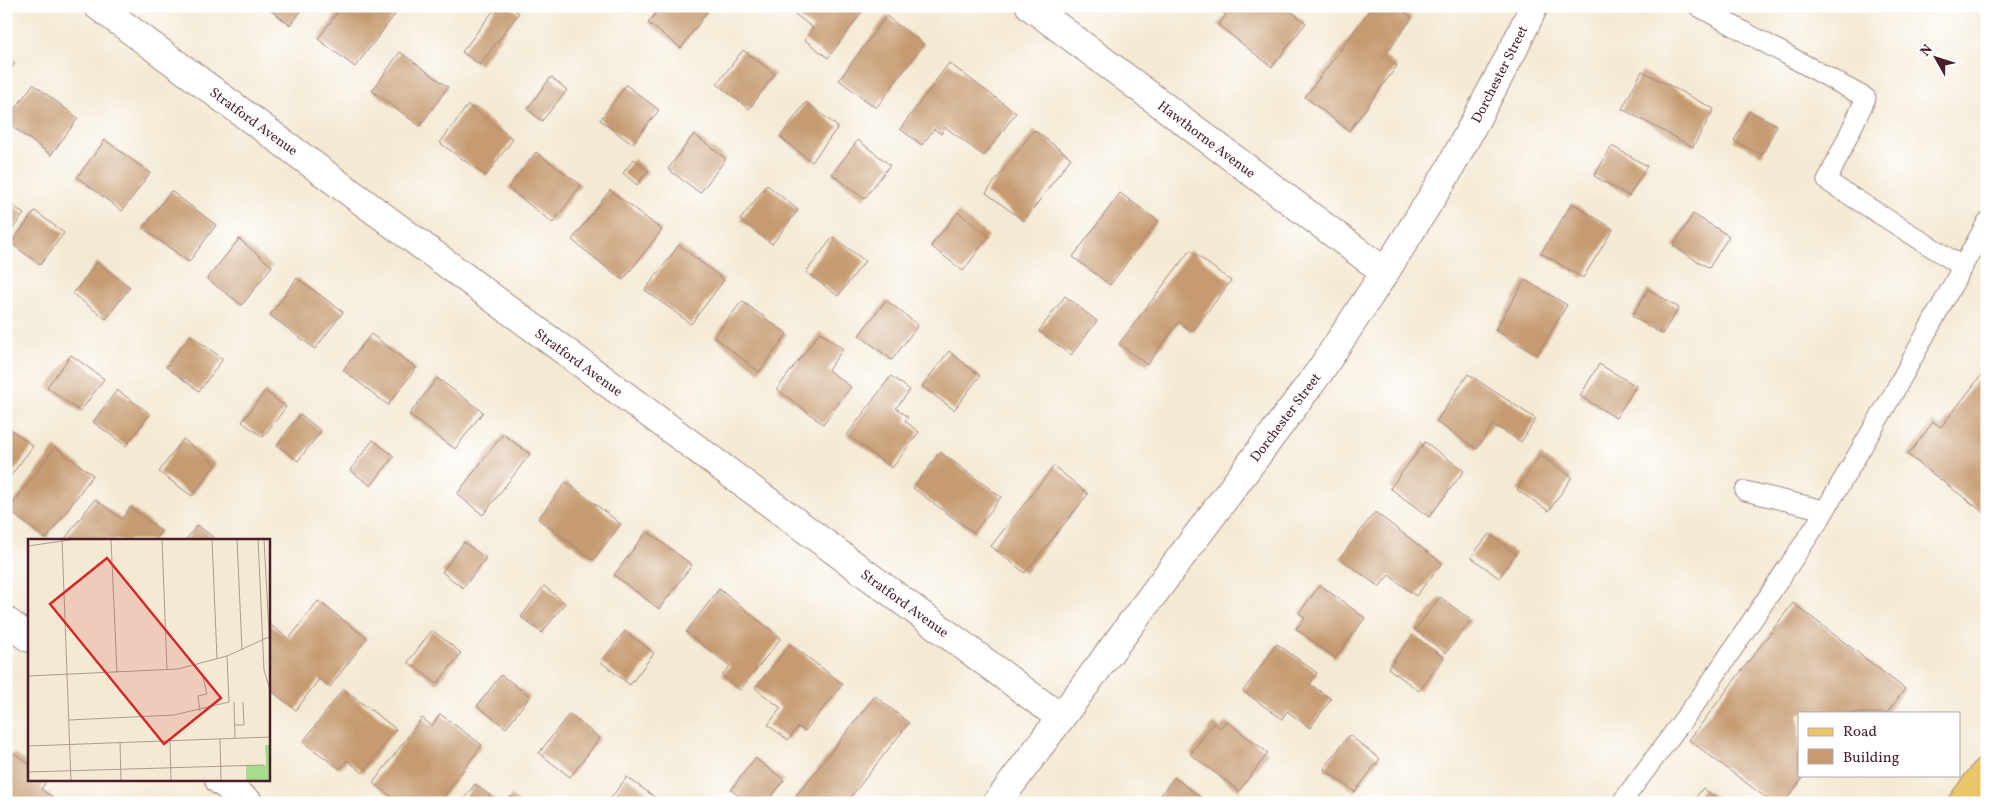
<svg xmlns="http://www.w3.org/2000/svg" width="1993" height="809" font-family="Vollkorn,serif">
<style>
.building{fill:#c69b71}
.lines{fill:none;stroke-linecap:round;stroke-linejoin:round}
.lane-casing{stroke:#9f847f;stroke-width:21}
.street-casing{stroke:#9f847f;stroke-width:30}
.primary-casing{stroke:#9f847f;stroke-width:30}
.lane{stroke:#fff;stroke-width:19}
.street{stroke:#fff;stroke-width:28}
.primary{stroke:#eac669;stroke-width:28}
.labels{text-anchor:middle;stroke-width:4;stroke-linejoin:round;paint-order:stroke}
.street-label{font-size:14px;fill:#4a1f2b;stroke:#fff}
.inset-road{fill:none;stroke:#b09890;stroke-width:1}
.view{fill:#d62828;fill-opacity:0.15;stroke:#d62828;stroke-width:2.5}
.inset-edge{fill:none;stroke:#4a1f2b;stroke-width:2.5}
</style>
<rect width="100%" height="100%" fill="#fff"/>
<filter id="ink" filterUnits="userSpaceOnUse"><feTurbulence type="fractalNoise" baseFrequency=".02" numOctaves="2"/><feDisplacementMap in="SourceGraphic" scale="10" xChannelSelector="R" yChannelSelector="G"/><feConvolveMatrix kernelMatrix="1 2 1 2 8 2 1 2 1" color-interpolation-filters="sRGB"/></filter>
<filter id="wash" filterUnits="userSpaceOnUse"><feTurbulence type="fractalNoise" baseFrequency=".0096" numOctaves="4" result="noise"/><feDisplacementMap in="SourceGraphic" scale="20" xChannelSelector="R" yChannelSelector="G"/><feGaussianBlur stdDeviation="1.12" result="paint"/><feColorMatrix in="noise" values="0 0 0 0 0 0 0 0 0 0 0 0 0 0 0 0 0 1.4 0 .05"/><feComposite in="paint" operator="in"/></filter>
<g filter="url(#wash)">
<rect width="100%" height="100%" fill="#f4e9d3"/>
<g id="blocks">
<!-- building -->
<path class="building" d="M 265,6 L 305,6 L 290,25 Z
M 342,6 L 367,6 L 370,9 L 372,6 L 395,6 L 399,9 L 355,67 L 318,39 Z
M 497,6 L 510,6 L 519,13 L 480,65 L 462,52 Z
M 661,6 L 698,6 L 707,12 L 681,48 L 648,23 Z
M 795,6 L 862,6 L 865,8 L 828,58 L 805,40 L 813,28 L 791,11 Z
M 1214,6 L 1284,6 L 1306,23 L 1272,67 L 1218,25 L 1226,15 Z
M 1373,6 L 1397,6 L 1412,18 L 1384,56 L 1397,66 L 1349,131 L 1305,97 Z
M 886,16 L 924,44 L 876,108 L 839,80 Z
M 743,50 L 775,74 L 749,109 L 717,84 Z
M 400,52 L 448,87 L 420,126 L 372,91 Z
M 6,57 L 15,63 L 6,74 Z
M 949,63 L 1016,113 L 984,156 L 945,127 L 941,134 L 934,129 L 922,145 L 900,129 Z
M 1642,71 L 1714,109 L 1693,147 L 1622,109 Z
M 551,77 L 567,90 L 542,121 L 527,109 Z
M 33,84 L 78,118 L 51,155 L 6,122 Z
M 626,85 L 659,110 L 632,144 L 600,120 Z
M 806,102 L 838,127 L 812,162 L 780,137 Z
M 468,105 L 513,139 L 486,176 L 440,143 Z
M 1749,111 L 1777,125 L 1762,155 L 1734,141 Z
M 1034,130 L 1071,158 L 1024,221 L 986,193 Z
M 694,134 L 726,159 L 700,193 L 668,169 Z
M 105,140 L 150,173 L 122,211 L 77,177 Z
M 858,140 L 890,165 L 864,199 L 832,174 Z
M 1612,146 L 1647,166 L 1629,196 L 1594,176 Z
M 536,152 L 581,185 L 553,223 L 508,188 Z
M 634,159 L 648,171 L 637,185 L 623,173 Z
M 767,185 L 798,210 L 772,244 L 740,220 Z
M 610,190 L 662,230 L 623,280 L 572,240 Z
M 171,191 L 216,225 L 189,262 L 143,228 Z
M 1120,193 L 1158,221 L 1110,285 L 1073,257 Z
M 6,200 L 24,214 L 6,237 Z
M 1572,203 L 1613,229 L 1583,278 L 1541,253 Z
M 35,211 L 64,233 L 40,265 L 11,243 Z
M 958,212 L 989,236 L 963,271 L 931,246 Z
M 1693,214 L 1729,236 L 1709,268 L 1673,246 Z
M 833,237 L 865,261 L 838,296 L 806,272 Z
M 239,239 L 272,266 L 242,305 L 207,279 Z
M 679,245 L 724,280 L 691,324 L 645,290 Z
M 1190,250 L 1231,281 L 1192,332 L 1179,322 L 1147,365 L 1119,344 Z
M 97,262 L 130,287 L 106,319 L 73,294 Z
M 297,278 L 343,312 L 315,349 L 270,315 Z
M 1525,280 L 1567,305 L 1537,355 L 1495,330 Z
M 1648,289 L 1679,308 L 1662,334 L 1632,316 Z
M 1065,296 L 1097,321 L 1071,355 L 1039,331 Z
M 886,300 L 918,325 L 892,360 L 859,335 Z
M 742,301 L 787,334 L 759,372 L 714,337 Z
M 820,332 L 843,349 L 828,370 L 851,387 L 823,424 L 777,389 Z
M 371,334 L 416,368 L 388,405 L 343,370 Z
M 190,335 L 223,359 L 199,391 L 166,367 Z
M 949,351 L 980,376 L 954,410 L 922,386 Z
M 71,355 L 104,379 L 80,412 L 47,387 Z
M 1599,364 L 1636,386 L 1616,418 L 1580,396 Z
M 1987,368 L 1987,515 L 1908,455 L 1933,422 L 1941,427 Z
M 1468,374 L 1536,419 L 1521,442 L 1493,424 L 1477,449 L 1436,422 Z
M 891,376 L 910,390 L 896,408 L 908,417 L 905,421 L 919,432 L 892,468 L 847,435 Z
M 437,378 L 483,412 L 455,449 L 409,415 Z
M 117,390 L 150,414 L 126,446 L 93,422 Z
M 265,391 L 286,407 L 263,437 L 242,422 Z
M 300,414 L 321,431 L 298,461 L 277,445 Z
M 6,426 L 33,446 L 6,482 Z
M 503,434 L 530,454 L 483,515 L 457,494 Z
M 183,439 L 216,464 L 192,496 L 159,472 Z
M 373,440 L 394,456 L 371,486 L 350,470 Z
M 1425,442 L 1464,471 L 1429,517 L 1390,488 Z
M 55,447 L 93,475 L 46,539 L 8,510 Z
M 940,452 L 1001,497 L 974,533 L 913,488 Z
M 1540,455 L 1572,477 L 1549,511 L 1517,490 Z
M 1054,466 L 1088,494 L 1025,573 L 991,546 Z
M 566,482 L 621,524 L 593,560 L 538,519 Z
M 95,499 L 122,519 L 130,507 L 161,531 L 154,540 L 64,540 Z
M 1375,512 L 1442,563 L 1416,596 L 1389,575 L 1379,587 L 1340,558 Z
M 197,525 L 217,540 L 186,540 Z
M 647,531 L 692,565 L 659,609 L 614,575 Z
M 1489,534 L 1516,554 L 1499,578 L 1471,557 Z
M 464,542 L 486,558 L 463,588 L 442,572 Z
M 1320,585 L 1365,618 L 1335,658 L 1296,629 L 1305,618 L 1299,613 Z
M 544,586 L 565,603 L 542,633 L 521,617 Z
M 719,589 L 781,638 L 740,690 L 722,675 L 730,666 L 686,632 Z
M 1440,597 L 1471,620 L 1446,653 L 1415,630 Z
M 318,601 L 367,638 L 330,687 L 319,679 L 296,710 L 269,689 L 269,624 L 289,639 Z
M 1793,603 L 1905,689 L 1887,713 L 1799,713 L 1799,775 L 1805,775 L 1784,803 L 1773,803 L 1689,740 Z
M 432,630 L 461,653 L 437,684 L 408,662 Z
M 625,631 L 654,653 L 630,685 L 601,662 Z
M 1413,635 L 1444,658 L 1419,691 L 1388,668 Z
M 790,644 L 843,684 L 805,731 L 798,727 L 788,740 L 768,725 L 781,708 L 755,688 Z
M 1277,644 L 1317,673 L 1310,684 L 1331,699 L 1310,728 L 1287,711 L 1282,719 L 1243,691 Z
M 501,675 L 530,696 L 506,728 L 477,706 Z
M 343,689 L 396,729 L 363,773 L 347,760 L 340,769 L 303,742 Z
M 875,696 L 909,723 L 846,803 L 794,803 L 792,801 Z
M 440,714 L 482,745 L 439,803 L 419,803 L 415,800 L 413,803 L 400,803 L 373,783 L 422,718 L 432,726 Z
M 569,714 L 600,738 L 570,777 L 539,753 Z
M 1226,721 L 1268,753 L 1239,791 L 1190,754 L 1214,723 L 1220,728 Z
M 1349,735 L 1380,759 L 1355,792 L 1324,769 Z
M 14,753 L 29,764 L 29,780 L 47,780 L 41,789 L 60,803 L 6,803 L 6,762 Z
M 755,758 L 784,780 L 767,803 L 747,803 L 731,790 Z
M 627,777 L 656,798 L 653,803 L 607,803 Z
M 1174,777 L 1208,803 L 1155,803 Z
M 475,784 L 500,803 L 461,803 Z
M 1703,788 L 1723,803 L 1692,803 Z
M 511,796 L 520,803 L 506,803 Z"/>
</g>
</g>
<g filter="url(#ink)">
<use href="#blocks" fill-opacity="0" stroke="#9f847f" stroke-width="1"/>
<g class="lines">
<!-- lane casing -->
<g class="lane-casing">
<path id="lane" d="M 1699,7 L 1866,98 L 1827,181 L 1963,267
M 1745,491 L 1824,510
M 1621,803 L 1704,692 L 1820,519 L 1893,394 L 1987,222"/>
</g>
<!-- street casing -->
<g class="street-casing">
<path id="street" d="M 98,6 L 1061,718
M 1030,6 L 1385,272
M 6,621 L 29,638
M 219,780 L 249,803
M 997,803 L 1320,371 L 1385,272 L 1449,170 L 1514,48 L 1534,6"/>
</g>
<!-- primary casing -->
<g class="primary-casing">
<path id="primary" d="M 1962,803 L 1987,770"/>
</g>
<!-- lane -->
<use href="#lane" class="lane"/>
<!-- street -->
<use href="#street" class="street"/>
<!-- primary -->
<use href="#primary" class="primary"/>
</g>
</g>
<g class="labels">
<!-- street labels -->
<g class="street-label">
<text transform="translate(1499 74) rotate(-63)" y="5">Dorchester Street</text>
<text transform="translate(254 121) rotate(36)" y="5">Stratford Avenue</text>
<text transform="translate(1207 139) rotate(37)" y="5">Hawthorne Avenue</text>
<text transform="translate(579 362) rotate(36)" y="5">Stratford Avenue</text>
<text transform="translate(1285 417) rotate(-53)" y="5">Dorchester Street</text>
<text transform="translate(905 603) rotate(36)" y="5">Stratford Avenue</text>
</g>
</g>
<!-- overview -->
<g transform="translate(28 539)">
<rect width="242" height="242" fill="#f4e9d3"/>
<path d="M 237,206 L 242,206 L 242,242 L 218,242 L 218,227 L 238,226 Z" fill="#a5dd8e"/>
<path class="inset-road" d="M 34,0 L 43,242M 83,0 L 89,134M 134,0 L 139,131M 184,0 L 189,120M 209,0 L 214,111M 230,0 L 236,131 L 243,154M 236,0 L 243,131M 0,7 L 48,0M 0,137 L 150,130 L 199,117 L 243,97M 206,163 L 207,199M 172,172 L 170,157 L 179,155 L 175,138M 41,181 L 146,176 L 201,163 L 199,117M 206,186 L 216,186 L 215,163M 192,200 L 193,242M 142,202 L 143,242M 92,203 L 93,242M 0,207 L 243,198M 0,233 L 236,226"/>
<path class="view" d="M 79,19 L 193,159 L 136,205 L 22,65 Z"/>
<rect width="242" height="242" class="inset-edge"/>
</g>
<!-- margin -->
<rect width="1993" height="809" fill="none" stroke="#fff" stroke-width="25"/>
<!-- legend -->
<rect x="1798" y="712" width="162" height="65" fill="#ffffff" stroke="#b7a5aa"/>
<rect x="1808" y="728" width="25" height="8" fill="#eac669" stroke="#b7a5aa"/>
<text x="1843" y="736" font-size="15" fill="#4a1f2b">Road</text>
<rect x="1808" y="749" width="25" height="15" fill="#c69b71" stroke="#b7a5aa"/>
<text x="1843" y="762" font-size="15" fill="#4a1f2b">Building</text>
<!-- north arrow -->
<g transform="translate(1936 58) rotate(309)" stroke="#ffffff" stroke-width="4" paint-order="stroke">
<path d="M0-4L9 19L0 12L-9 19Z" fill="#4a1f2b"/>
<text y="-8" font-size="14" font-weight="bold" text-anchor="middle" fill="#4a1f2b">N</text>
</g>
</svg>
